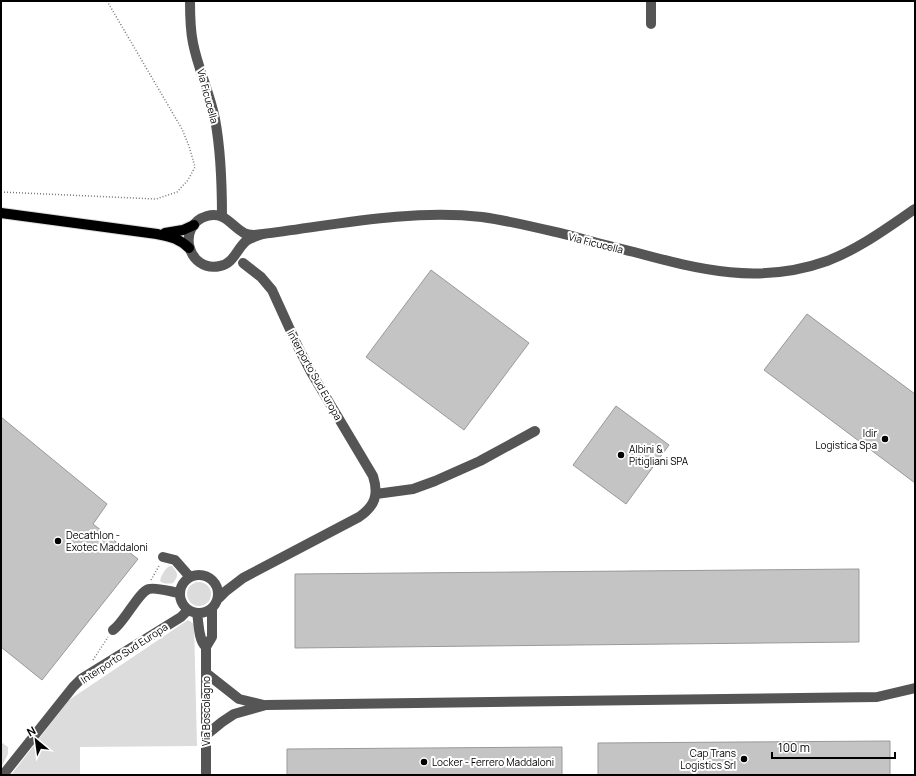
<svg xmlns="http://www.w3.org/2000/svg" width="916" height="776" font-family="Manrope,sans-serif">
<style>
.green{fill:#dcdcdc}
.building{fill:#c4c4c4;stroke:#999}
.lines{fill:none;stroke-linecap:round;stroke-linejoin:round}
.major-casing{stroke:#dbdbdb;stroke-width:12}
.path{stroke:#777;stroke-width:1.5;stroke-dasharray:1 2;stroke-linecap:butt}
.minor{stroke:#555;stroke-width:10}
.major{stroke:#000;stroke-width:10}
.poi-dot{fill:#000;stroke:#fff;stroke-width:1.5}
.labels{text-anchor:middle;stroke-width:4;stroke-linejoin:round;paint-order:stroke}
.street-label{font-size:10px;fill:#000;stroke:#fff}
.poi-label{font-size:10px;fill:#000;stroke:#fff;text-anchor:start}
</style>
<rect width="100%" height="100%" fill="#fff"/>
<!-- green -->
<path class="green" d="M 170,566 L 172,566 C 178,573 179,576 173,583 C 169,584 163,584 160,581 C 161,576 165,568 170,566 Z
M187 594a12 12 0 1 1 24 0a12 12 0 1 1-24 0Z
M 188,620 L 194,624 L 197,746 L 80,747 L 80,775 L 11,775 L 69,700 Z
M 1,742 L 8,747 L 8,754 L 1,768 Z"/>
<!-- building -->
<path class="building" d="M 431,270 L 529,343 L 464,430 L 366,357 Z
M 807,314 L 915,394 L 915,483 L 764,370 Z
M 616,406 L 669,445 L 626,504 L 573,465 Z
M 1,417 L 107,504 L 93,524 L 138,559 L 42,680 L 1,647 Z
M 859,569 L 859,642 L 295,648 L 295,574 Z
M 890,741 L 890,775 L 598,775 L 598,743 Z
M 562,747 L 562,775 L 287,775 L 287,749 Z"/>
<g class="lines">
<!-- major casing -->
<g class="major-casing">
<path id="major" d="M 1,213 L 157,234 C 171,237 178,238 189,248
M 165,233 L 183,230 L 194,225"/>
</g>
<!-- path -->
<path class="path" d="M 1,192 L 156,199 L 177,192 L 188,180 L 195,167 L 189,146 L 182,129 L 107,1
M 151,580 L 159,566
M 93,660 L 108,637"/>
<!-- minor -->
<path class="minor" d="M 190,1 C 190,15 190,29 193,43 C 198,69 210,93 215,119 C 221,151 222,185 222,217
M 651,1 L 651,24
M 263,234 C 257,236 250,238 246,241 C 236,250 234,263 220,266 C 187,273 176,225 207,216 C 225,211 231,226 244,233 C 250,236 257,235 263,234 C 335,225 409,209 482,217 C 512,221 542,229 572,236 C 592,242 613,247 634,252 C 700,270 760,285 827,261 C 859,249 887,228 915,209
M 376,494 L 413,489 L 435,481 L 480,461 L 535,431
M 163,557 L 175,560 L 190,577
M180 594a19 19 0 1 1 38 0a19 19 0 1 1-38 0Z
M 219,598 L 226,591 L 243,578 L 359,517 C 375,506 379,495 373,476 L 311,372 L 298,347 L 272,290 L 261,277 L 243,263
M 197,613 C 199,623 198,640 206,647 L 206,775
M 113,630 C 124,623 139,591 149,589 C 156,587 172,592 180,593
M 206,647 L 212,637 L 212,609
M 206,673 L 239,699 L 264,705
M 206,735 L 222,722 L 234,714 L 266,705 L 877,697 L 915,688
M 3,775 L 73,687 L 81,679 L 181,617 L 188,610"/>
<!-- major -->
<use href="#major" class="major"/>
</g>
<!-- markers -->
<g class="poi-dot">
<circle cx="885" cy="439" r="4"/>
<circle cx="621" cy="455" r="4"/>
<circle cx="58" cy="541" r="4"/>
<circle cx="744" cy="759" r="4"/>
<circle cx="424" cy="762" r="4"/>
</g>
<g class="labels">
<!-- street labels -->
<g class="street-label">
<text transform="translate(208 96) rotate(75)" y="4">Via Ficucella</text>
<text transform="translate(596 243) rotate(14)" y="4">Via Ficucella</text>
<text transform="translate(315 375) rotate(61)" y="4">Interporto Sud Europa</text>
<text transform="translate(124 653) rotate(-33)" y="4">Interporto Sud Europa</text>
<text transform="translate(206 711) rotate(-90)" y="4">Via Boscolagno</text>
</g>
<!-- poi labels -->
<g class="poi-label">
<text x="877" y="437" text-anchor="end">Idir<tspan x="877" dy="12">Logistica Spa</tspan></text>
<text x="629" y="453">Albini &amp;<tspan x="629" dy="12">Pitigliani SPA</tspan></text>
<text x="66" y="539">Decathlon -<tspan x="66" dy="12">Exotec Maddaloni</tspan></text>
<text x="736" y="757" text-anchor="end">Cap Trans<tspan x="736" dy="12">Logistics Srl</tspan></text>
<text x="432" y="766">Locker - Ferrero Maddaloni</text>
</g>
</g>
<!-- border -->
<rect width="916" height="776" fill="none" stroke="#000000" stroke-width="4"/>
<!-- north arrow -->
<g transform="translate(36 740) rotate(331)" stroke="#ffffff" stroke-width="3" paint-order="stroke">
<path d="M0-3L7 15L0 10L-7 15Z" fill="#000000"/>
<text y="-6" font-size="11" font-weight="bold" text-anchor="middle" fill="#000000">N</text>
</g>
<!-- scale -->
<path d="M772 752v6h123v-6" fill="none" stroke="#000000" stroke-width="2"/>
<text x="778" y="752" font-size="12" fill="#000000" stroke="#ffffff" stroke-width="3" paint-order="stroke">100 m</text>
</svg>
